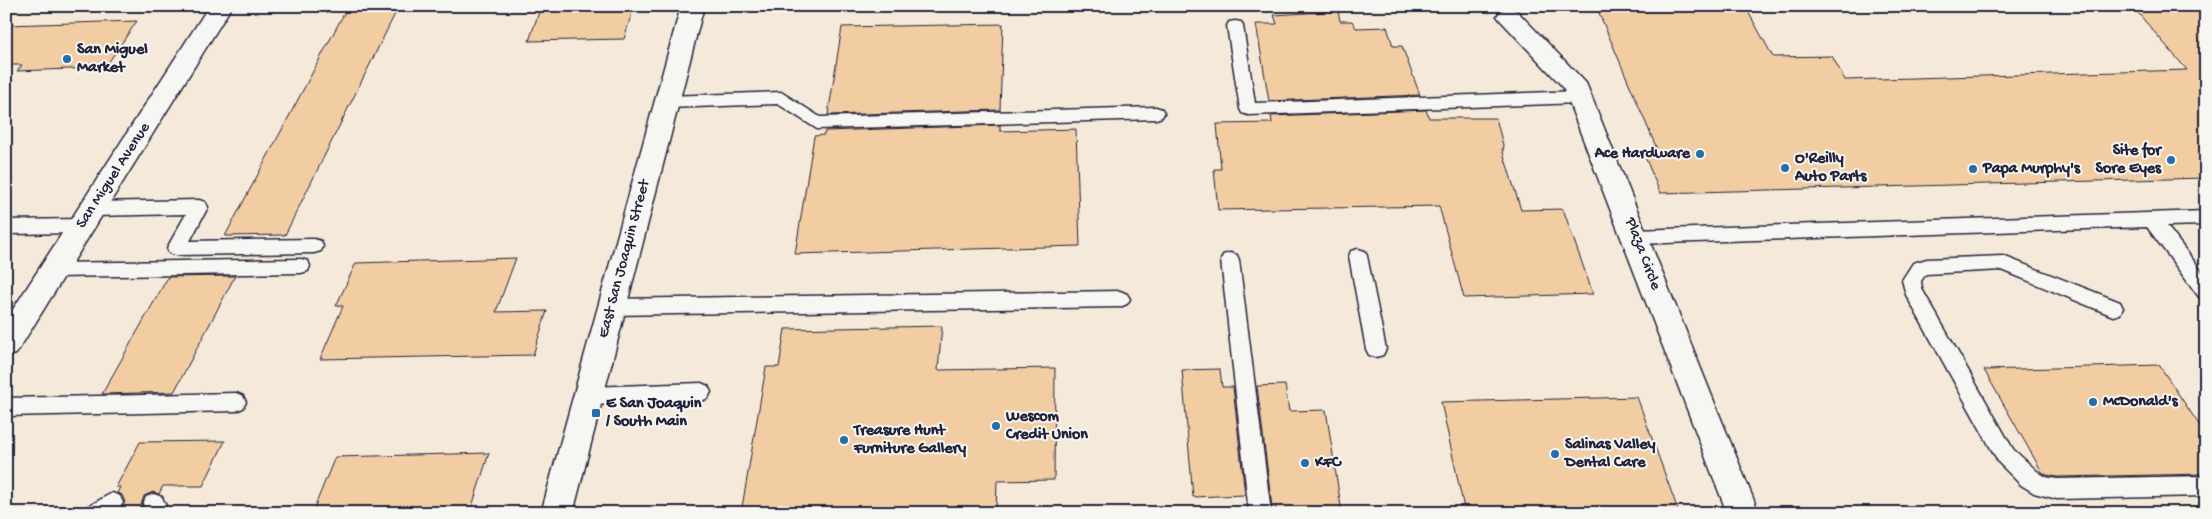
<svg xmlns="http://www.w3.org/2000/svg" width="2212" height="519" font-family="'Gochi Hand',sans-serif">
<rect width="100%" height="100%" fill="#f6f6f2"/>
<filter id="ink" filterUnits="userSpaceOnUse"><feTurbulence type="fractalNoise" baseFrequency=".02" numOctaves="2"/><feDisplacementMap in="SourceGraphic" scale="10" xChannelSelector="R" yChannelSelector="G"/><feConvolveMatrix kernelMatrix="1 2 1 2 8 2 1 2 1" color-interpolation-filters="sRGB"/></filter>
<g filter="url(#ink)">
<rect fill="#f5eada" x="6" y="6" width="2200" height="507"/>
<g fill="#f2cda2" stroke="#22223b">
<path d="M348,6H399L285,235L225,236Z"/>
<path d="M541,6H634L624,39L529,41Z"/>
<path d="M1596,6H1745L1773,57L1832,56L1845,80L2187,70L2132,6H2206V178L1660,193L1643,152L1657,149Z"/>
<path d="M1338,11L1340,21H1352L1356,28L1387,27L1393,46H1402L1420,95L1269,101L1256,24H1277L1274,15Z"/>
<path d="M137,21L108,63H100L96,68L17,71L22,65H6V25Z"/>
<path d="M1003,24L1000,110L828,115L842,27Z"/>
<path d="M1426,110L1429,118H1496L1504,149H1502L1521,210L1563,209L1593,294L1464,298L1439,206L1218,210L1214,169H1221L1217,124L1272,123L1271,116Z"/>
<path d="M1000,125V131L1076,129L1080,246L795,254L814,136L824,135L825,131Z"/>
<path d="M516,258L496,312L547,311L533,355L320,359L343,306H336L356,263Z"/>
<path d="M235,276L174,392L102,394L168,277Z"/>
<path d="M942,326L938,370L1055,368L1054,480L997,481L996,513H741L766,367H779L785,329Z"/>
<path d="M2159,365L2206,435V474L2057,477L2047,475L2042,472L1984,370Z"/>
<path d="M1220,369L1222,387H1233L1245,495L1193,497L1182,370Z"/>
<path d="M1285,385L1289,411L1326,410L1342,513H1276V507H1272L1257,386Z"/>
<path d="M1637,397L1679,513H1465L1441,402Z"/>
<path d="M225,441L203,486H163L159,494L153,492L144,496L141,505L145,513H116L125,502L122,495L117,493L120,487H116L140,442Z"/>
<path d="M489,453L470,513H312L335,457Z"/>
</g>
<g fill="none" stroke-linecap="round" stroke-linejoin="round">
<defs>
<g id="service">
<path d="M1235,21L1241,22L1243,26L1255,103L1579,91L1585,93L1587,97L1585,101L1579,103L1248,115L1242,113L1240,109L1227,26L1229,22Z"/>
<path d="M781,92L820,117L1156,107L1162,109L1164,113L1162,117L1156,119L817,129L778,104L667,108L661,106L659,102L661,98L667,96Z"/>
<path d="M199,200L205,202L208,207L190,241L314,239L321,241L323,246L321,251L314,253L176,255L169,253L167,248L186,214L92,216L86,214L83,209L86,204L92,202Z"/>
<path d="M2206,211V225L2167,226L2206,277V300L2199,297L2147,227L1635,244L1628,242L1626,237L1628,232L1635,230Z"/>
<path d="M82,219L88,221L91,226L88,231L82,233L6,234V220Z"/>
<path d="M1358,249L1365,251L1367,256L1386,349L1383,355L1376,357L1369,355L1366,349L1349,256L1351,251Z"/>
<path d="M1230,253L1237,255L1239,260L1271,513H1249L1221,260L1223,255Z"/>
<path d="M2003,256L2120,302L2123,308L2120,314L2113,316L2002,270L1926,274L1921,281L1922,289L2013,449L2037,471L2046,477L2057,479L2206,476V496L2057,499L2034,493L2021,485L1999,463L1906,295L1902,280L1913,263L1927,259Z"/>
<path d="M301,259L308,261L310,266L308,271L301,273L54,277L47,275L45,270L47,265L54,263Z"/>
<path d="M1120,291L1127,294L1130,299L1127,304L1120,307L612,315L605,313L602,307L605,301L612,299Z"/>
<path d="M701,383L708,386L711,392L708,398L701,401L589,405L582,402L579,396L582,390L589,387Z"/>
<path d="M236,393L243,396L246,402L243,408L236,411L6,416V398Z"/>
<path d="M112,493L120,496L123,503C116,517 100,513 86,513L89,506Z"/>
<path d="M154,494L162,497L169,513H147L143,504L146,497Z"/>
</g>
<g id="minor">
<path d="M681,6H704L573,513H541Z"/>
<path d="M1509,8L1517,11L1586,83L1759,513H1727L1563,87L1501,21L1497,16L1501,11Z"/>
</g>
<path id="tertiary" d="M209,6H232L16,354L6,357V320Z"/>
</defs>
<use href="#service" stroke="#22223b" stroke-width="3"/>
<use href="#minor" stroke="#22223b" stroke-width="3"/>
<use href="#tertiary" stroke="#22223b" stroke-width="3"/>
<use href="#service" fill="#f6f6f2" fill-rule="evenodd"/>
<use href="#minor" fill="#f6f6f2" fill-rule="evenodd"/>
<use href="#tertiary" fill="#f6f6f2" fill-rule="evenodd"/>
</g>
</g>
<g fill="#1f6fb2" stroke="#f6f6f2" stroke-width="2">
<circle cx="67" cy="59" r="5"/>
<circle cx="1700" cy="154" r="5"/>
<circle cx="2171" cy="160" r="5"/>
<circle cx="1785" cy="168" r="5"/>
<circle cx="1973" cy="169" r="5"/>
<circle cx="2093" cy="402" r="5"/>
<rect x="591" y="408" width="10" height="10" rx="2.5"/>
<circle cx="996" cy="426" r="5"/>
<circle cx="844" cy="440" r="5"/>
<circle cx="1555" cy="454" r="5"/>
<circle cx="1305" cy="463" r="5"/>
</g>
<g text-anchor="middle" dominant-baseline="central" stroke-width="4" stroke-linejoin="round" paint-order="stroke">
<g font-size="16" font-weight="bold" fill="#22223b" stroke="#f6f6f2" text-anchor="start">
<text x="77" y="50">San Miguel<tspan x="77" dy="18">Market</tspan></text>
<text x="2161" y="151" text-anchor="end">Site for<tspan x="2161" dy="18">Sore Eyes</tspan></text>
<text x="1690" y="154" text-anchor="end">Ace Hardware</text>
<text x="1795" y="159">O'Reilly<tspan x="1795" dy="18">Auto Parts</tspan></text>
<text x="1983" y="169">Papa Murphy's</text>
<text x="2103" y="402">McDonald's</text>
<text x="606" y="404">E San Joaquin<tspan x="606" dy="18">/ South Main</tspan></text>
<text x="1006" y="417">Wescom<tspan x="1006" dy="18">Credit Union</tspan></text>
<text x="854" y="431">Treasure Hunt<tspan x="854" dy="18">Furniture Gallery</tspan></text>
<text x="1565" y="445">Salinas Valley<tspan x="1565" dy="18">Dental Care</tspan></text>
<text x="1315" y="463">KFC</text>
</g>
<g font-size="16" fill="#22223b" stroke="#f6f6f2">
<text transform="translate(114 176) rotate(-57)">San Miguel Avenue</text>
<text transform="translate(1642 254) rotate(69)">Plaza Circle</text>
<text transform="translate(625 259) rotate(-75)">East San Joaquin Street</text>
</g>
</g>
<rect width="2212" height="519" fill="none" stroke="#f6f6f2" stroke-width="25"/>
<rect x="12" y="12" width="2187" height="494" fill="none" stroke="#22223b" stroke-width="2" filter="url(#ink)"/>
</svg>
